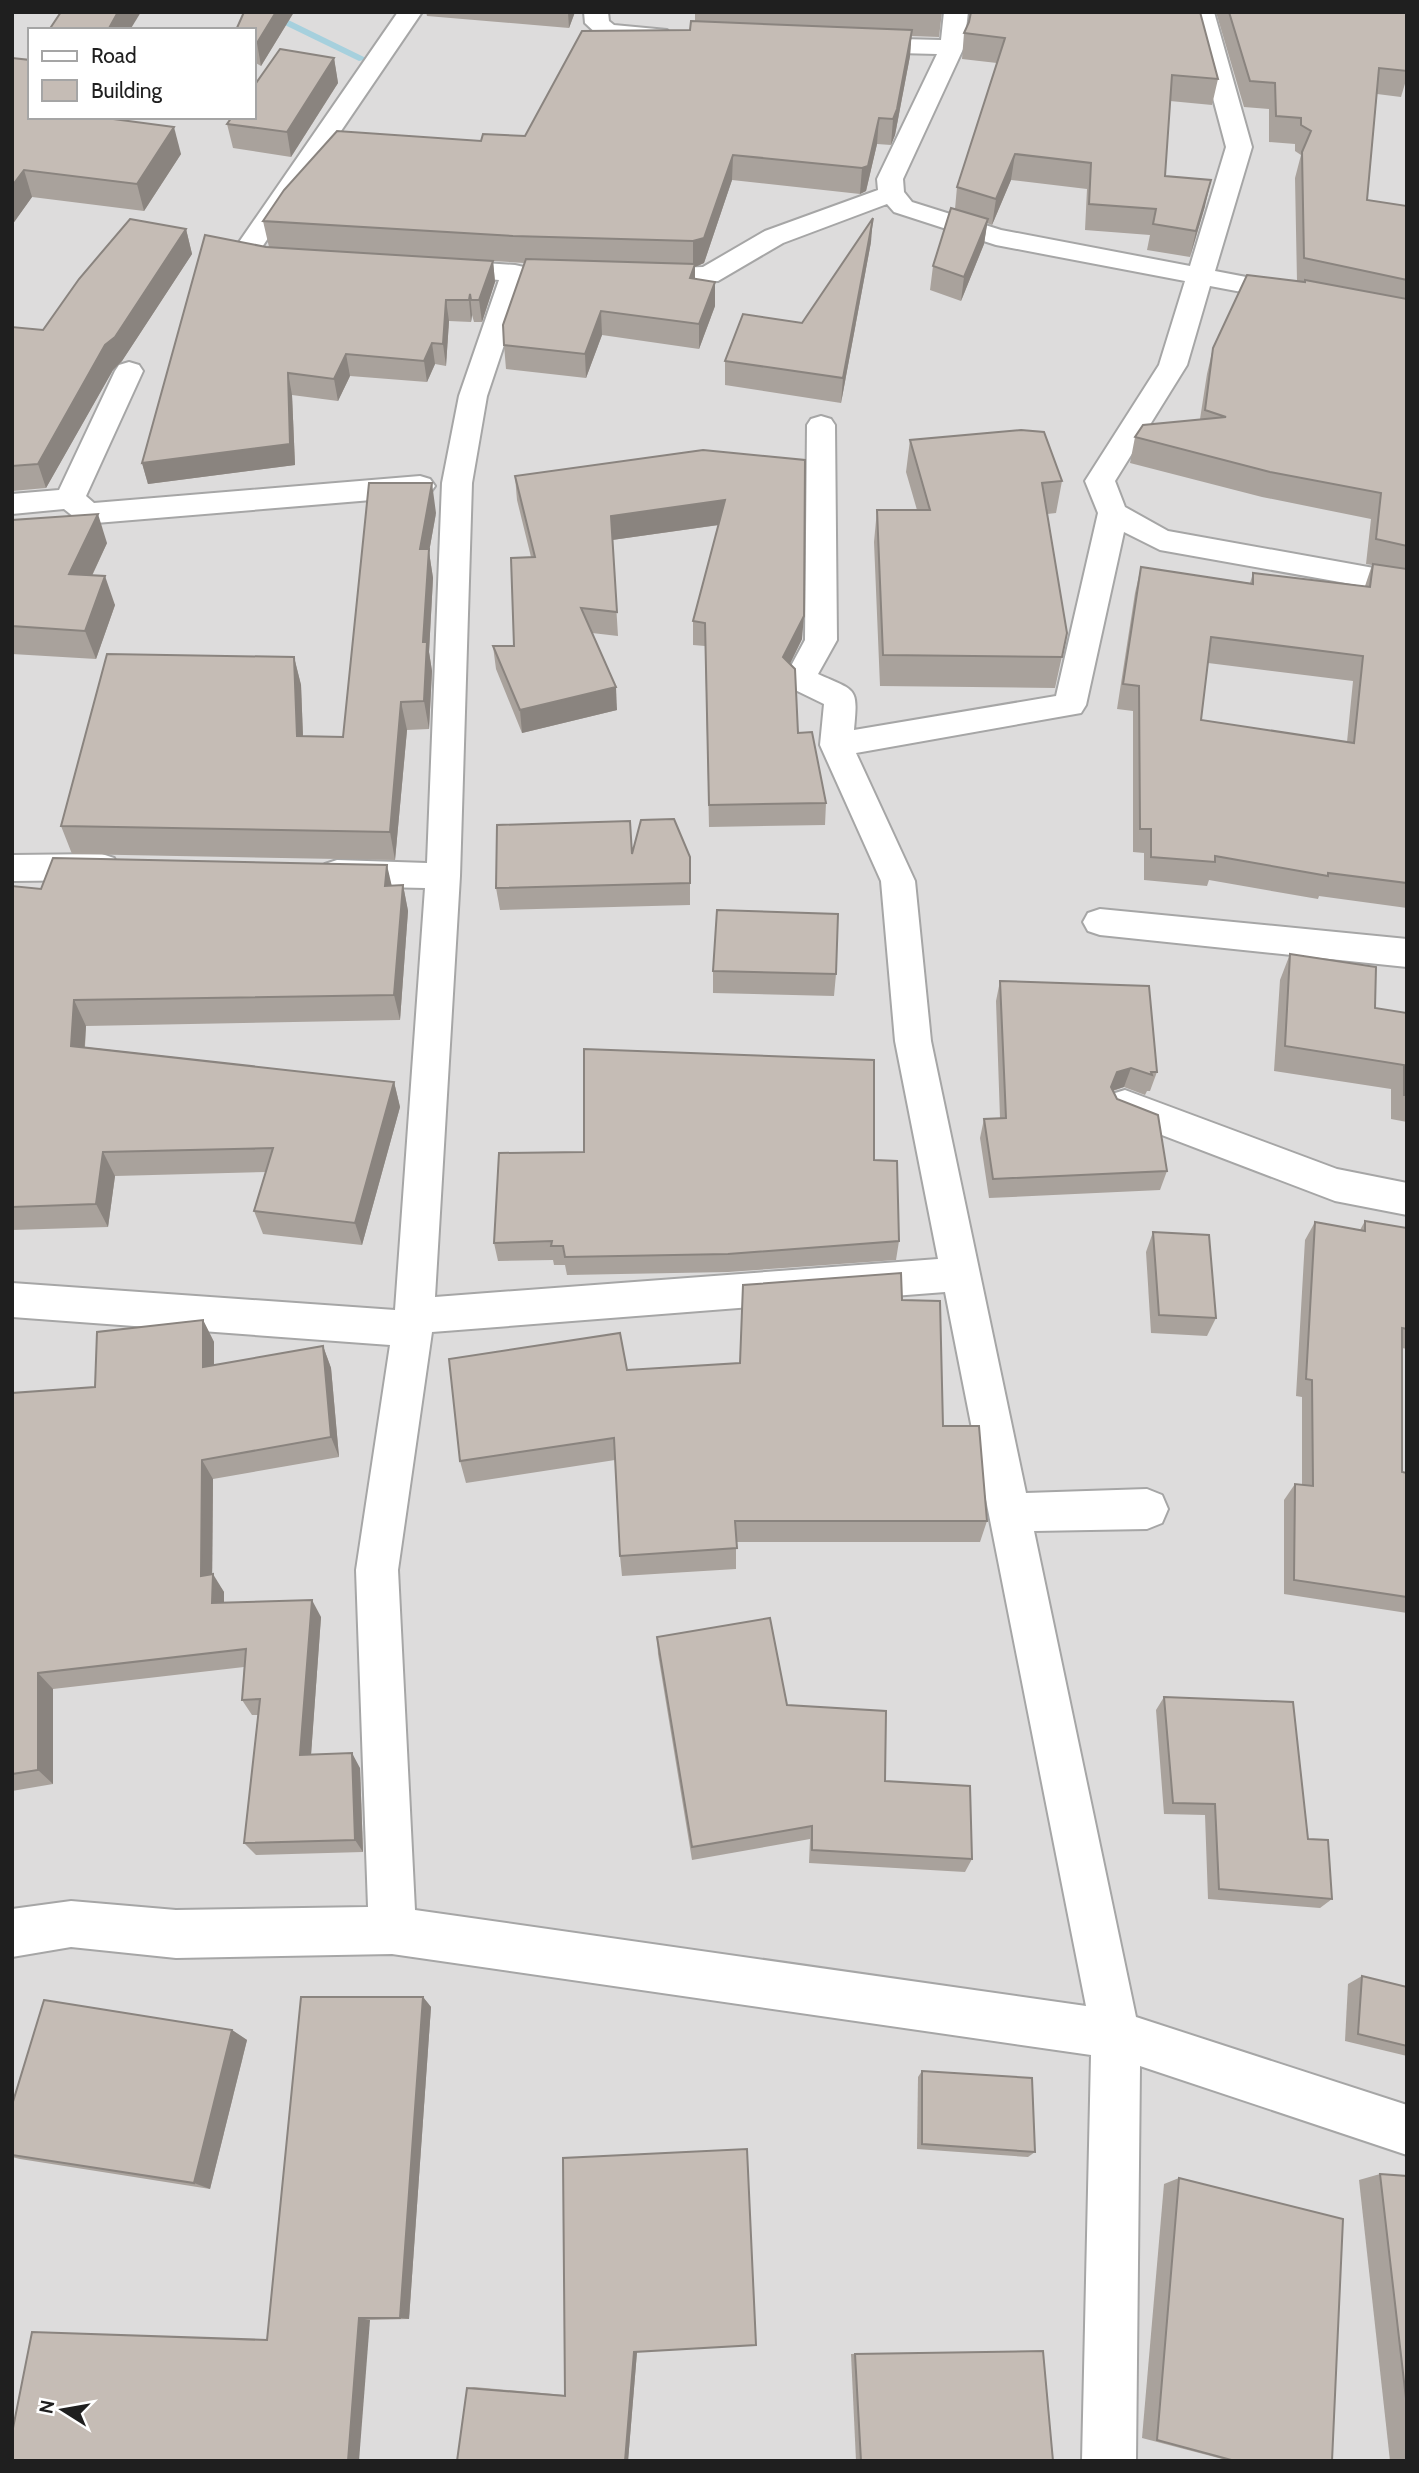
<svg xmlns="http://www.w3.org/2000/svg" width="1419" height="2473" font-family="Cabin,sans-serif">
<rect width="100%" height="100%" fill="#f0ede6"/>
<path fill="#dddcdc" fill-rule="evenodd" d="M12,12H1407V2461H12ZM30,30H254V117H30Z"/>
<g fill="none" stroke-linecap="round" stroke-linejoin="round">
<path fill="#a6d0dd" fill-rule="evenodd" d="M258,12H272L368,59L359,61Z"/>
<defs>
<g id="minor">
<path d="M398,12H422L262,247L302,254L306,260L302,266L293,268L246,261L235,248Z"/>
<path d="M584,12H608L609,21L614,25L667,30L671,35L667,40L659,42L600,37L585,23Z"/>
<path d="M944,12H968L964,47L903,179L904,192L912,202L1001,230L1190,266L1226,147L1190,12H1214L1252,147L1215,271L1304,288L1308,294L1304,300L1295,302L1210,286L1187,365L1115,481L1125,507L1168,531L1407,574V594L1160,550L1124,532L1086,705L1081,713L856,753L915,881L931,1041L1026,1493L1147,1489L1162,1495L1168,1509L1162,1523L1147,1529L1034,1531L1136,2017L1407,2105V2155L1140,2066L1136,2461H1082L1091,2055L392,1954L176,1958L71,1947L12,1957V1909L71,1901L176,1910L368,1907L356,1570L390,1345L12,1317V1283L395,1310L425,888L337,886L325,882L320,873L325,864L337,860L427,863L442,483L459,396L499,280L432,274L428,268L432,262L441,260L515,265L524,267L528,273L487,396L472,483L460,876L435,1297L938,1259L895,1041L881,881L820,745L824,704L789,687L784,679L805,640L807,425L811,419L821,416L831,419L835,425L837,640L818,674C857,692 858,686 854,730L1056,696L1098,513L1085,481L1159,365L1185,281L996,245L894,212L887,204L783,243L718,281L642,285L633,283L629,277L633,271L642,269L703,267L765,231L878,190L877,179L937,54L859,52L851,50L847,45L851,40L859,38L941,40ZM945,1292L1086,2006L415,1910L398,1570L432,1332Z"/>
<path d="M129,362L139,365L143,371L86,496L94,503L420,476L430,479L435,486L430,493L420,496L96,523L74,517L64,509L12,514V494L59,490L115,371L119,365Z"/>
<path d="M102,854L114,858L119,867L114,876L102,880L12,881V855Z"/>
<path d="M1100,909L1407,939V967L1100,935L1088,931L1083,922L1088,913Z"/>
<path d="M1125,1090L1337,1169L1407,1183V1215L1335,1201L1112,1116L1107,1105L1112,1094Z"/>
</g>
</defs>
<use href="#minor" stroke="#a6a6a6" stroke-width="4"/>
<use href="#minor" fill="#fff" fill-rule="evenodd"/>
</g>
<g fill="#a9a29c" fill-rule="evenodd">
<path d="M294,12L261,66L254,62V30Z"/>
<path d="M426,12H575L569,28L427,16Z"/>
<path d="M695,12H942L939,37L911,36L910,56L895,135L891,145L877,144L866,191L860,194L732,180L704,263L695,267V279L715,282V306L699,349L602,335L586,378L506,369L504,345L524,263L493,261L495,282L482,322H474L472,315L471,322L449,321L446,366L435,364L427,382L350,376L338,401L292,395L295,465L148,484L142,463L266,247L445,258L269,247L263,221L481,141L525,136L690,30L695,21Z"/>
<path d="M1216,12H1407V77L1401,97L1377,94L1367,200L1407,206V908L1319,896L1318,899L1209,880L1207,886L1144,880V853L1133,852V711L1117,709L1135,593L1141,567L1250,583L1253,573L1365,586L1372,565L1366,564L1371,519L1262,497L1130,463L1135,437L1200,419L1207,374L1213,348L1297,281L1295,178L1301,155L1295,151V144L1269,142V109L1244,107ZM1208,663L1353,681L1347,742L1201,720Z"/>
<path d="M969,22L1218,79L1212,105L1170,101L1165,176L1205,206L1190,257L1147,250L1150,235L1085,230L1087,189L1011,180L992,225L987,223L984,244L961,301L930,290L933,266L955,209L957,187L997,63L962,59L964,33Z"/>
<path d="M334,58L338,83L291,157L233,148L227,124Z"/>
<path d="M30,117L181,154L144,211L32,197L12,225Z"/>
<path d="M186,229L192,254L122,361L113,370L46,488L12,491V327L43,330Z"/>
<path d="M871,242L841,403L725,385V361L802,323Z"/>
<path d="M910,440L1062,481L1056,513L1047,514L1067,633L1055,688L880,686L874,542L877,510H917L906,472Z"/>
<path d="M703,450L802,639L790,664L798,733L826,803L825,825L709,827L705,646L693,645V621L719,525L612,540L618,636L592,633L617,710L522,733L496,669L493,646H514L531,557L517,500L515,476Z"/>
<path d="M436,513L429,552L433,578L429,652L432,671L429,729L407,730L395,860L72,854L61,826L294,657L301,685L303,736L343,737Z"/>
<path d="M12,520L107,543L92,576L115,605L96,659L12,654Z"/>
<path d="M632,854L690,857V905L500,910L496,888Z"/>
<path d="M403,885L408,911L400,1020L86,1026L85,1047L394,1082L400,1107L362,1245L263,1234L254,1211L266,1172L115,1176L108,1227L12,1230V886L41,889Z"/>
<path d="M1290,954L1375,1008L1407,1013V1122L1391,1119V1089L1274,1071L1280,980Z"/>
<path d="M713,971L836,974L834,996L713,993Z"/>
<path d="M1000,981L1157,1072L1150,1091H1147L1145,1095L1124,1087L1113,1091L1117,1099L1167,1171L1160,1190L989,1198L980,1138L984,1119L1000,1118L996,1001Z"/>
<path d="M874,1160L899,1241L896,1260L728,1272L567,1275L565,1265H554L553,1260L498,1261L494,1243Z"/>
<path d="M1365,1221L1407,1228V1349L1402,1348V1472L1407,1473V1613L1284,1594V1500L1295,1484L1302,1485V1397L1296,1396L1305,1240L1315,1222L1360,1230Z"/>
<path d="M1153,1232L1216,1318L1207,1336L1151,1333L1146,1252Z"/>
<path d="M902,1300L943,1426L987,1521L980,1542H736V1569L622,1576L620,1556L615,1460L466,1483L460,1461L627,1370L740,1363Z"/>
<path d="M203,1320L214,1342V1365L323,1346L331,1368L339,1457L213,1479L212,1575L224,1592V1602L321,1617L311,1754L360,1768L363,1852L256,1855L244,1843L258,1715H252L242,1700L244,1667L53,1689V1784L12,1791V1393L95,1387Z"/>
<path d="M657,1637L787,1705L885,1781L972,1859L965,1872L809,1863L810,1839L692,1860L658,1654Z"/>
<path d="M1164,1697L1308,1839L1332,1899L1320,1908L1208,1899L1205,1815L1164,1814L1156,1710Z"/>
<path d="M1362,1976L1407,1987V2056L1345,2041L1348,1984Z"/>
<path d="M423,1997L431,2007L409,2319L370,2320L267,2340Z"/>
<path d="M232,2030L247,2040L210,2189L20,2159L12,2157V2105Z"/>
<path d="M922,2071L1035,2152L1028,2157L917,2149L918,2077Z"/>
<path d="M1380,2174L1407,2176V2461H1390L1359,2180Z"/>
<path d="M1179,2178L1332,2461H1230L1142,2438L1164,2184Z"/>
<path d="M1043,2351L1053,2461H856L851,2354Z"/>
<path d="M637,2352L628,2461H457L467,2388L474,2387L565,2395Z"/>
</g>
<g fill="#8a847f">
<path d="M118,12H141L130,30H108Z"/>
<path d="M276,12H294L261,66L257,43Z"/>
<path d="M568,12H575L569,28Z"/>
<path d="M912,30L910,56L895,135L891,145L893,119Z"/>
<path d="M334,58L338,83L291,157L287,132Z"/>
<path d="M879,118L877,144L866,191L860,194L862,168Z"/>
<path d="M174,127L181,154L144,211L137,184Z"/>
<path d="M1015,154L1011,180L992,225L996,199Z"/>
<path d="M733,155L732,180L704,263L695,267V288L690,278L693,267V241Z"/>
<path d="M24,170L32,197L12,225V186Z"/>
<path d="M1211,180L1205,206L1190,257L1196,231Z"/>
<path d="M873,218L871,242L841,403L843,378Z"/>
<path d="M988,219L984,244L961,301L964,277Z"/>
<path d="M186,229L192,254L122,361L113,370L46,488L38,464L105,345Z"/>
<path d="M493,261L495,282L482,322L479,300Z"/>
<path d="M715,282V306L699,349V324Z"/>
<path d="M470,294L472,315L471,322L469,300Z"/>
<path d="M446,300L449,321L446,366L443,344Z"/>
<path d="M601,311L602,335L586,378L585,354Z"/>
<path d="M432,343L435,364L427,382L424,361Z"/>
<path d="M346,354L350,376L338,401L334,379Z"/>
<path d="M288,373L292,395L295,465L148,484L142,463Z"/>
<path d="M432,483L436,513L429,552L433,578L429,652L432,671L429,729L424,701L420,549Z"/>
<path d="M725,500V524L612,540L611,516Z"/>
<path d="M98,514L107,543L79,603L69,574Z"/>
<path d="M105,576L115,605L96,659L85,631Z"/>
<path d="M804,616L802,639L782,680L783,657Z"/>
<path d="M294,657L301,685L304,764L297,736Z"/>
<path d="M616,687L617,710L522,733L520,710Z"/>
<path d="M401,702L407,730L395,860L390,832Z"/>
<path d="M387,865L393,891L385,886Z"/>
<path d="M403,885L408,911L400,1020L394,995Z"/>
<path d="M74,1000L86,1026L83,1070L71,1046Z"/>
<path d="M1131,1068L1124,1087L1111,1091V1087L1117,1072Z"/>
<path d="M394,1082L400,1107L362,1245L355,1223Z"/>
<path d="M103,1152L115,1176L108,1227L96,1204Z"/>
<path d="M203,1320L214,1342V1388L203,1367Z"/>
<path d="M323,1346L331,1368L339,1457L331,1437Z"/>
<path d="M202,1460L213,1479L212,1594L201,1576Z"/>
<path d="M213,1574L224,1592V1620L212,1603Z"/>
<path d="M312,1600L321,1617L310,1769L300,1755Z"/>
<path d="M38,1673L53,1689V1784L38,1770Z"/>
<path d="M352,1753L360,1768L363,1852L355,1840Z"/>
<path d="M423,1997L431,2007L409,2319L400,2318Z"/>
<path d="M232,2030L247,2040L210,2189L194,2183Z"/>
<path d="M359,2318L370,2320L359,2461H348Z"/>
<path d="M634,2352H637L628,2461H625Z"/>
</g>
<g fill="#c5bcb5" stroke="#8a847f" stroke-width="2" fill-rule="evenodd">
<path d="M61,12H118L108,30H49Z"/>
<path d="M244,12H276L257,43L254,42V30H236Z"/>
<path d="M971,12H1200L1218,79L1172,75L1165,176L1211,180L1196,231L1153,224L1156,209L1089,204L1091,163L1015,154L996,199L957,187L1005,38L964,33L969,22Z"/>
<path d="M1229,12H1407V71L1379,68L1367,200L1407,206V280L1304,258L1302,152L1311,131L1301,125V118L1276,116L1275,83L1250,81Z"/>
<path d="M691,21L912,30L897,109L893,119L879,118L868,166L862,168L733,155L704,238L693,241L513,236L263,221L284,190L337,131L481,141L483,134L525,136L582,31L690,30Z"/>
<path d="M280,49L334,58L287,132L227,124L232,117H254V86Z"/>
<path d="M12,58L30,60V117H98L174,127L137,184L24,170L12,186Z"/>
<path d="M951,208L988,219L964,277L933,266Z"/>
<path d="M873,218L843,378L725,361L743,314L802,323Z"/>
<path d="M130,219L186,229L115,337L105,345L38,464L12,466V327L43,330L79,279Z"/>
<path d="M205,235L266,247L493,261L479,300H471L470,294L469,300H446L443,344L432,343L424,361L346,354L334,379L288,373L290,444L142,463Z"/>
<path d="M526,259L695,264L690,278L715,282L699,324L601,311L585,354L504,345L503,325Z"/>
<path d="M1247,275L1305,282V280L1407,299V546L1376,539L1381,493L1270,472L1135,437L1143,425L1226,417L1205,410L1213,348Z"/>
<path d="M1021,430L1044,432L1062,481L1042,483L1067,633L1062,657L883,655L877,510H930L910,440Z"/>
<path d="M703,450L805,460L804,616L783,657L795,669L798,733L812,732L826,803L709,805L705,623L693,621L725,500L611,516L617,612L581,608L616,687L520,710L493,646H514L511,558L535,557L515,476Z"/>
<path d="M369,483H432L420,549H429L423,642H427L424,701L401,702L390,832L61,826L107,654L294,657L297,736L343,737Z"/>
<path d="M98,514L69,574L105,576L85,631L12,626V520Z"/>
<path d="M1373,564L1407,569V883L1328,873V876L1215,856V862L1151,857V829H1140L1139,686L1123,684L1141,567L1253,584V573L1370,587ZM1211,637L1363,656L1354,743L1201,720Z"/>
<path d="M674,819L690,857V883L496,888L497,825L630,821L632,854L641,820Z"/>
<path d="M53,858L387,865L385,886L403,885L394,995L74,1000L71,1046L394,1082L355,1223L254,1211L273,1148L103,1152L96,1204L12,1207V886L41,889Z"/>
<path d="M717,910L838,914L836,974L713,971Z"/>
<path d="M1290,954L1376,967L1375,1008L1407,1013V1095H1404V1065L1285,1046Z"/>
<path d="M1000,981L1149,986L1157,1072H1151L1152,1075L1131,1068L1117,1072L1111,1087L1117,1099L1158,1115L1167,1171L993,1179L984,1119L1006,1118Z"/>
<path d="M584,1049L874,1060V1160L897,1161L899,1241L728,1254L565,1257L563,1246H551L552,1241L494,1243L499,1153L584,1152Z"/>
<path d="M1365,1221L1407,1228V1329L1402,1328V1472L1407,1473V1597L1294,1580L1295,1484L1313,1486L1312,1380L1306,1379L1315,1222L1365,1231Z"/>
<path d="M1153,1232L1209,1235L1216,1318L1159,1315Z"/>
<path d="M901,1273L902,1300L940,1301L943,1426H979L987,1521H735L737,1548L620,1556L614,1438L460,1461L449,1359L620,1333L627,1370L740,1363L743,1285Z"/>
<path d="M203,1320V1367L323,1346L331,1437L202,1460L201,1576L213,1574L212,1603L312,1600L300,1755L352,1753L355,1840L244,1843L260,1699L242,1700L246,1649L38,1673V1770L12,1774V1393L95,1387L97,1332Z"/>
<path d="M770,1618L787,1705L886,1711L885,1781L970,1786L972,1859L812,1850V1826L692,1847L657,1637Z"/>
<path d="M1164,1697L1293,1702L1308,1839L1328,1840L1332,1899L1219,1889L1215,1804L1173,1803Z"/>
<path d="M1362,1976L1407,1987V2046L1358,2034Z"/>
<path d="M301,1997H423L400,2318H359L348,2461H12V2433L32,2332L267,2340Z"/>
<path d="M44,2000L232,2030L194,2183L12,2155V2105Z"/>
<path d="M922,2071L1032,2078L1035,2152L922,2144Z"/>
<path d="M747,2149L756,2345L634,2352L625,2461H457L467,2388L565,2396L563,2158Z"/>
<path d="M1380,2174L1407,2176V2407Z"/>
<path d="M1179,2178L1343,2219L1332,2461H1235L1157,2440Z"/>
<path d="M1043,2351L1053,2461H861L855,2354Z"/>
</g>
<rect width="1419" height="2473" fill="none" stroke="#1f1f1f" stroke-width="28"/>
<rect x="28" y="28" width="228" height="91" fill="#ffffff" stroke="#a5a5a5" stroke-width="2"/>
<rect x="42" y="51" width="35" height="10" fill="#ffffff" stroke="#a5a5a5" stroke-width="2"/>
<text x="91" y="63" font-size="21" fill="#1f1f1f">Road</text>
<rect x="42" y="80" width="35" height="21" fill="#c5bcb5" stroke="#a5a5a5" stroke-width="2"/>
<text x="91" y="98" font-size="21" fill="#1f1f1f">Building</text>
<g transform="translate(63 2410) rotate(281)" stroke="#ffffff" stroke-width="5" paint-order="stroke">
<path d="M0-5L12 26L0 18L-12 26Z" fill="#1f1f1f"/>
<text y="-10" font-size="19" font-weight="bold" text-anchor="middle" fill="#1f1f1f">N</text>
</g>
</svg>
